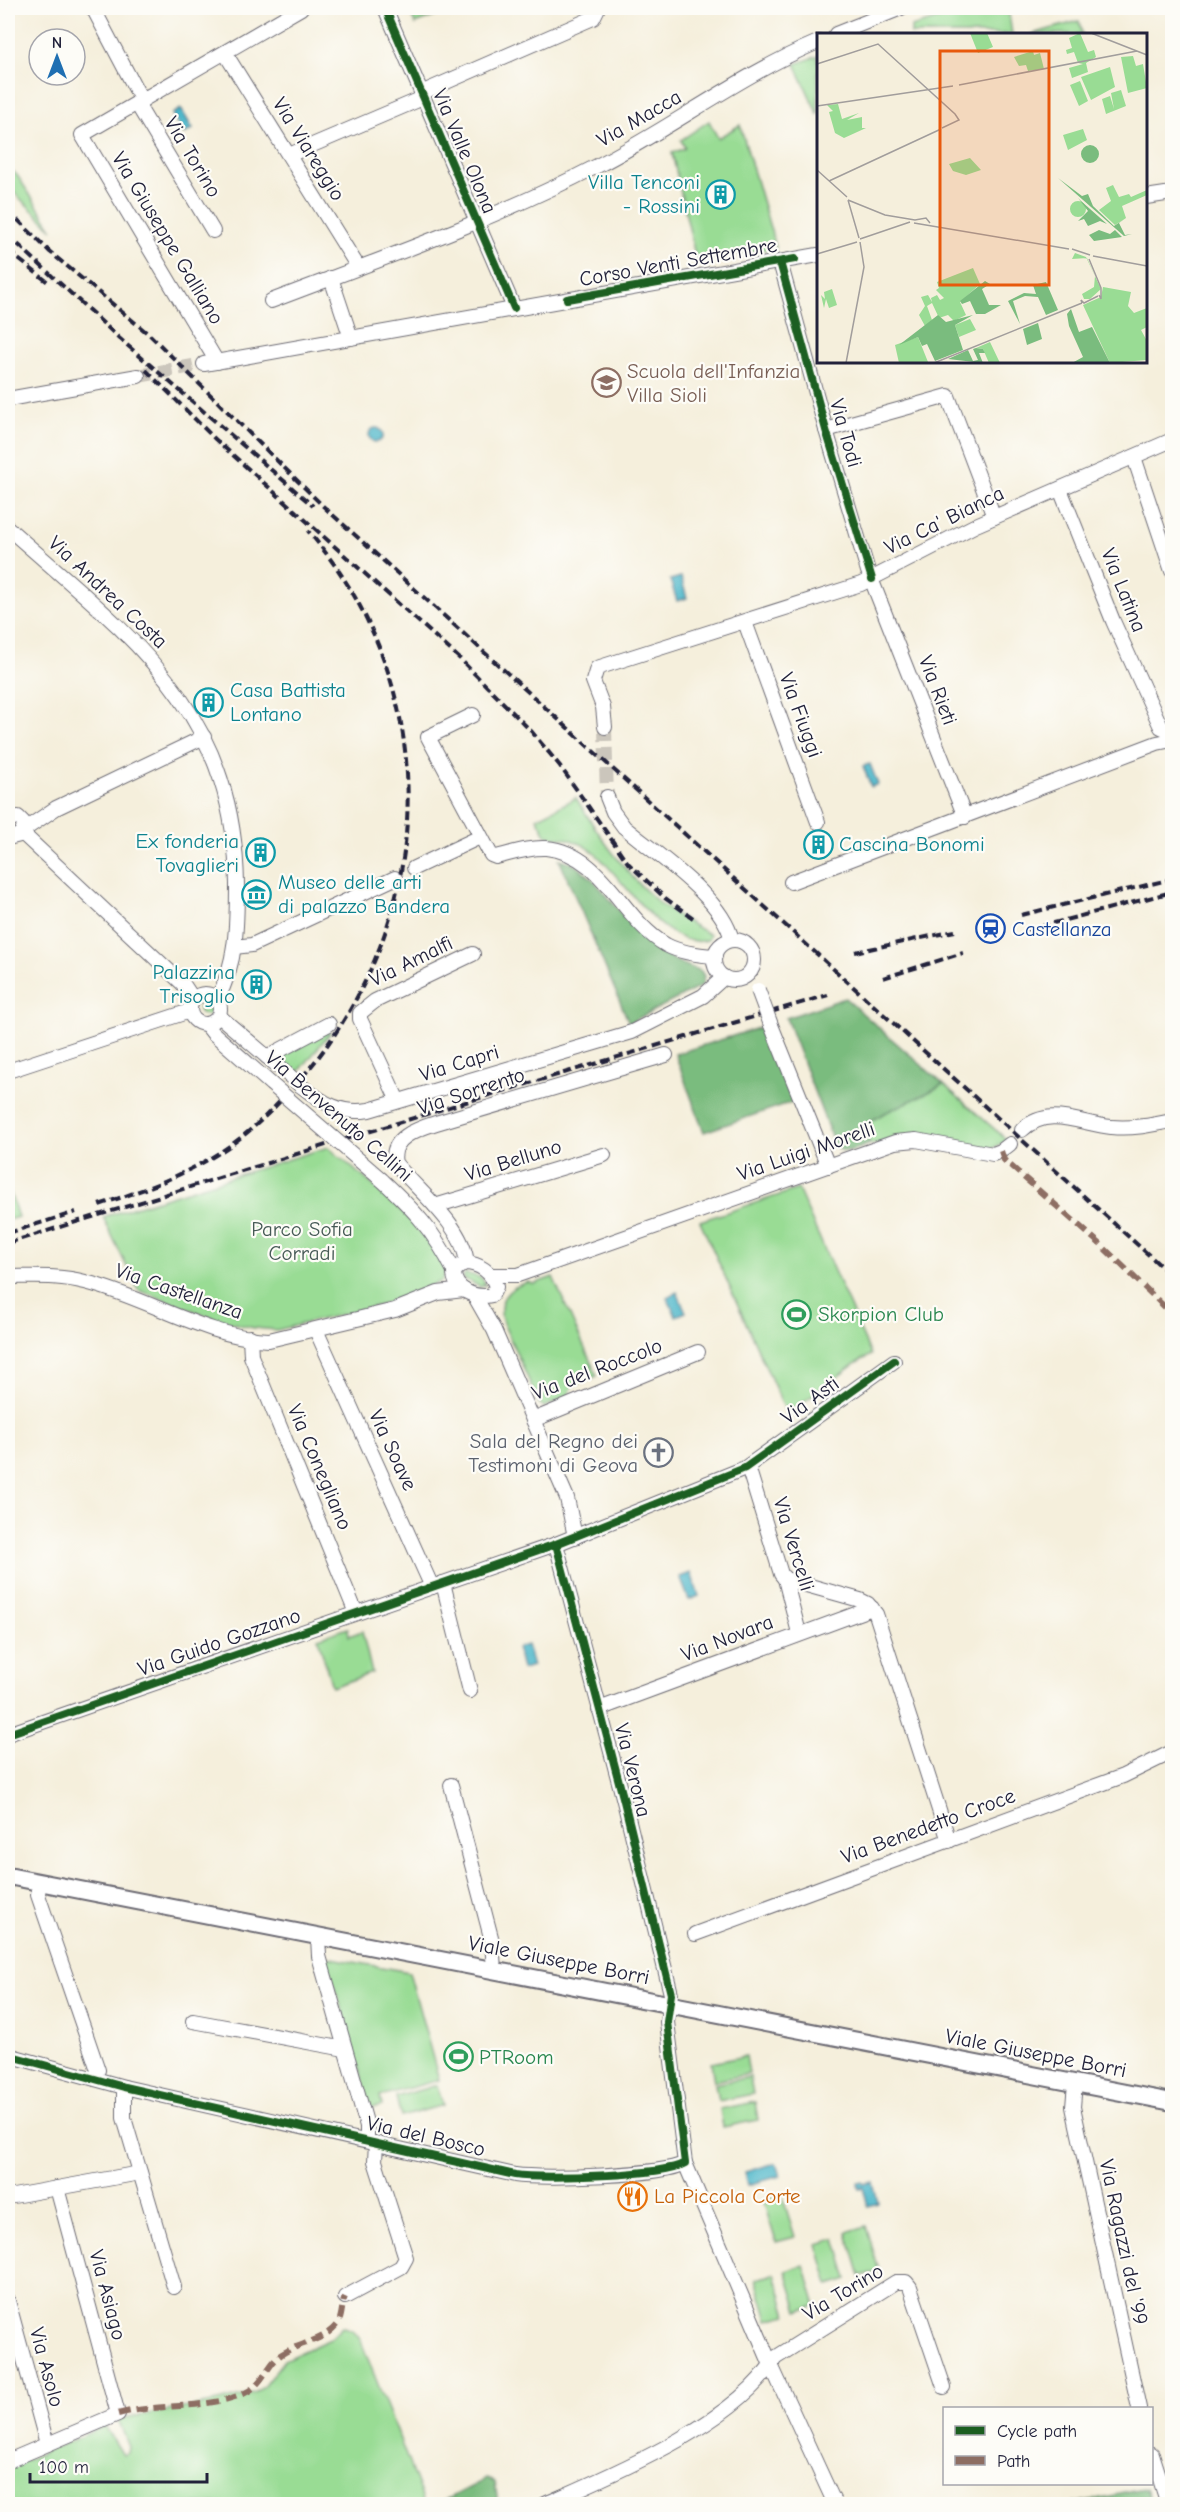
<svg xmlns="http://www.w3.org/2000/svg" width="1180" height="2512" font-family="'Comic Neue',sans-serif">
<rect width="100%" height="100%" fill="#fdfcf7"/>
<filter id="ink" filterUnits="userSpaceOnUse"><feTurbulence type="fractalNoise" baseFrequency=".0167" numOctaves="2"/><feDisplacementMap in="SourceGraphic" scale="12" xChannelSelector="R" yChannelSelector="G"/><feConvolveMatrix kernelMatrix="1 2 1 2 8 2 1 2 1" color-interpolation-filters="sRGB"/></filter>
<filter id="wash" filterUnits="userSpaceOnUse"><feTurbulence type="fractalNoise" baseFrequency=".008" numOctaves="4" result="noise"/><feDisplacementMap in="SourceGraphic" scale="24" xChannelSelector="R" yChannelSelector="G"/><feGaussianBlur stdDeviation="1.35" result="paint"/><feColorMatrix in="noise" values="0 0 0 0 0 0 0 0 0 0 0 0 0 0 0 0 0 1.4 0 .05"/><feComposite in="paint" operator="in"/></filter>
<g filter="url(#wash)">
<rect width="100%" height="100%" fill="#f5efdc"/>
<g fill="#99dc94" stroke="#5e7f68" stroke-width="1.5">
<path d="M408,8H456L415,24Z"/>
<path d="M976,8H1008L1012,34H911V27Z"/>
<path d="M1079,21L1082,34H1032Z"/>
<path d="M818,56V115L795,64Z"/>
<path d="M709,121L718,138L740,125L776,248L696,260L672,153L685,148L681,140Z"/>
<path d="M8,167L17,175L53,230L8,187Z"/>
<path d="M576,798C599,835 623,871 656,900C671,914 693,924 710,935L708,940C664,953 622,874 591,850C579,841 562,837 547,836L537,818Z"/>
<circle cx="206" cy="1008" r="7"/>
<path d="M328,1031L330,1033L298,1073L284,1061L285,1053Z"/>
<path d="M943,1084L1007,1140L992,1149L870,1144L864,1127C881,1108 920,1099 943,1084Z"/>
<path d="M328,1147C370,1184 417,1216 446,1269L442,1281L389,1303L277,1330L254,1328L219,1320L138,1290L103,1217Z"/>
<path d="M8,1186L18,1217L8,1220Z"/>
<path d="M798,1189L871,1355L855,1364L787,1414L700,1221Z"/>
<path d="M465,1273L482,1278L485,1285L480,1287L463,1278Z"/>
<path d="M553,1277L597,1376L573,1385L568,1397L544,1407L539,1403L503,1323C496,1300 507,1288 528,1282L534,1284Z"/>
<path d="M348,1628L349,1636L362,1631L372,1673L332,1687L318,1638Z"/>
<path d="M326,1957L409,1972L439,2080L380,2096L382,2106L371,2108Z"/>
<path d="M746,2056L749,2074L714,2081L711,2063Z"/>
<path d="M750,2077L753,2094L718,2101L715,2084Z"/>
<path d="M437,2085L443,2105L401,2117L396,2097Z"/>
<path d="M755,2102L758,2120L723,2127L720,2109Z"/>
<path d="M782,2195L795,2237L776,2242L763,2200Z"/>
<path d="M866,2226L879,2271L860,2276L847,2232Z"/>
<path d="M836,2239L848,2279L829,2285L817,2244Z"/>
<path d="M804,2265L816,2306L798,2311L786,2271Z"/>
<path d="M775,2274L787,2315L768,2320L756,2279Z"/>
<path d="M342,2327C352,2328 356,2333 361,2341L425,2504H8V2468L105,2426L123,2455L128,2453L129,2447L118,2419L219,2402L254,2393L263,2387L284,2360L330,2339Z"/>
</g>
<g fill="#7abc7e" stroke="#4e6f5c" stroke-width="1.5">
<path d="M559,859C591,864 619,915 641,937C657,953 680,964 701,971L704,976L702,986L629,1023Z"/>
<path d="M845,998L943,1084C918,1100 891,1107 866,1124L864,1127L870,1144C859,1148 844,1156 835,1146L786,1018Z"/>
<path d="M765,1026L795,1101L704,1132L675,1054Z"/>
<path d="M486,2479L495,2482L498,2504H438Z"/>
<path d="M1146,2488L1152,2504H1072L1144,2489Z"/>
</g>
<g fill="#4cb6c9" stroke="#376c82" stroke-width="1.5">
<path d="M181,109L193,129L184,134L172,114Z"/>
<circle cx="376" cy="435" r="7"/>
<path d="M681,577L687,598L677,601L670,580Z"/>
<path d="M870,764L878,784L871,787L863,766Z"/>
<path d="M677,1292L686,1312L676,1316L667,1297Z"/>
<path d="M691,1573L699,1596L689,1600L680,1577Z"/>
<path d="M527,1645L533,1666L522,1669L517,1648Z"/>
<path d="M776,2163L780,2176L748,2185L745,2172Z"/>
<path d="M863,2182L864,2184L873,2182L878,2203L868,2206L863,2187L859,2188L858,2183Z"/>
</g>
</g>
<g filter="url(#ink)">
<g fill="none" stroke-linecap="round" stroke-linejoin="round">
<g stroke="#cbc6bc" stroke-width="14" stroke-dasharray="14 7" stroke-linecap="butt">
<path d="M138,376L204,364"/>
<path d="M605,727L607,797"/>
</g>
<defs>
<g id="minor">
<path d="M93,8L142,101"/>
<path d="M385,8L514,308"/>
<path d="M836,34L901,8"/>
<path d="M225,53L358,267"/>
<path d="M421,93L593,18L598,8"/>
<path d="M137,104L213,231"/>
<path d="M289,155L423,98"/>
<path d="M1146,197L1172,193"/>
<path d="M780,262L826,430L868,571L965,817"/>
<path d="M331,278L351,338"/>
<path d="M271,301C381,259 493,220 597,166C673,127 740,75 818,42"/>
<path d="M217,362L82,135L301,8"/>
<path d="M204,364L818,255"/>
<path d="M8,399L138,376"/>
<path d="M826,430L948,396L994,517"/>
<path d="M1134,457L1172,571"/>
<path d="M1060,489L1113,621L1161,727L1172,732"/>
<path d="M8,528C128,635 234,706 237,884C237,922 237,964 217,999"/>
<path d="M745,622L818,822"/>
<path d="M473,715L428,737L491,855L496,857C513,853 529,847 546,848C603,853 621,919 666,945C681,953 698,955 715,956"/>
<path d="M605,727L603,707L593,681L597,668L861,584L976,525L1172,440"/>
<path d="M607,797L613,812L624,827C658,856 722,897 732,940"/>
<path d="M8,819L18,817L23,822L24,827L20,835L8,838"/>
<path d="M24,830L56,808L204,737"/>
<path d="M22,833L183,984L193,999"/>
<path d="M414,868L480,837"/>
<path d="M791,882L1157,743L1172,740"/>
<circle cx="734" cy="960" r="20"/>
<path d="M234,947L252,945L395,878"/>
<circle cx="205" cy="1009" r="15"/>
<path d="M219,1016L292,1078"/>
<path d="M206,1024L213,1033L271,1084"/>
<path d="M771,1025L828,1166"/>
<path d="M267,1057L329,1024"/>
<path d="M8,1071L190,1011"/>
<path d="M301,1086C323,1103 341,1115 369,1110L632,1032L703,996L724,977"/>
<path d="M398,1101L360,1019V1013L375,1001L473,954"/>
<path d="M1022,1130C1049,1105 1080,1124 1111,1127C1132,1129 1152,1125 1172,1121"/>
<path d="M382,1180C414,1210 434,1231 454,1271"/>
<path d="M435,1206L604,1155"/>
<path d="M464,1263C479,1263 492,1272 496,1287L492,1295C475,1299 453,1290 454,1271Z"/>
<path d="M467,1263C463,1225 419,1192 395,1163C389,1138 417,1129 436,1123L666,1055"/>
<path d="M491,1275H518L895,1142L916,1140L993,1154L1001,1151L1010,1144"/>
<path d="M8,1277C34,1277 60,1275 85,1282C147,1297 204,1337 269,1340L395,1310L438,1293L464,1290"/>
<path d="M474,1295L494,1330L567,1498L575,1537"/>
<path d="M316,1330L432,1587"/>
<path d="M250,1337L251,1356L356,1613"/>
<path d="M533,1420L698,1352"/>
<path d="M748,1467L781,1574L785,1579L799,1633"/>
<path d="M785,1579L860,1600L868,1604L876,1614L949,1841"/>
<path d="M443,1583L470,1691"/>
<path d="M599,1709L872,1608"/>
<path d="M8,1734L556,1544L745,1468L894,1361"/>
<path d="M451,1785L492,1941L494,1970"/>
<path d="M39,1882L38,1895L98,2070"/>
<path d="M695,1934L1123,1776L1172,1752"/>
<path d="M318,1937L319,1956L367,2126V2141"/>
<path d="M193,2021L345,2049"/>
<path d="M8,2055L124,2087L515,2175C542,2179 663,2176 685,2163L667,2022L671,1994L624,1801L556,1544"/>
<path d="M1075,2083L1073,2107L1139,2408"/>
<path d="M124,2087V2118L174,2287"/>
<path d="M685,2163L771,2365L835,2504"/>
<path d="M8,2197L140,2173"/>
<path d="M345,2297L401,2267L406,2258L375,2161L376,2143"/>
<path d="M8,2301L47,2444"/>
<path d="M1152,2454L1168,2504"/>
<path d="M8,2461L118,2414L57,2188"/>
<path d="M545,2504C611,2475 739,2422 775,2358L896,2282H906L910,2287L944,2387"/>
</g>
<path id="major" d="M8,1876L1172,2102"/>
</defs>
<use href="#minor" stroke="#6c6a73" stroke-width="16"/>
<use href="#major" stroke="#6c6a73" stroke-width="20"/>
<use href="#minor" stroke="#fff" stroke-width="14"/>
<use href="#major" stroke="#fff" stroke-width="16"/>
<g stroke="#22223b" stroke-width="4" stroke-dasharray="9 4.5" stroke-linecap="butt">
<path d="M8,210L50,252L151,336L323,506L1172,1276"/>
<path d="M8,235L119,338L313,506"/>
<path d="M8,251L48,282"/>
<path d="M146,370L215,439L459,658L532,732L560,766L628,863L665,898L693,918"/>
<path d="M1021,915L1172,879"/>
<path d="M1027,930L1172,892"/>
<path d="M855,952L955,931"/>
<path d="M883,978L963,953"/>
<path d="M99,1205C147,1189 194,1172 235,1142C258,1125 278,1104 297,1083C437,926 448,692 308,531"/>
<path d="M8,1233L76,1212"/>
<path d="M8,1243L459,1104L828,995"/>
</g>
<defs>
<g id="minor-bridge">
<path d="M758,990L771,1025"/>
<path d="M292,1078L301,1086"/>
<path d="M271,1084L382,1180"/>
</g>
</defs>
<use href="#minor-bridge" stroke="#6c6a73" stroke-width="16" stroke-linecap="butt"/>
<use href="#minor-bridge" stroke="#fff" stroke-width="14"/>
<g stroke="#8d6e63" stroke-width="6" stroke-dasharray="12 6" stroke-linecap="butt">
<path d="M1001,1151L1004,1160L1099,1243L1172,1314"/>
<path d="M118,2414C158,2403 207,2410 245,2393C263,2385 267,2364 282,2354C300,2342 324,2342 338,2323C343,2315 341,2305 345,2297"/>
</g>
<defs>
<g id="cycleway">
<path d="M385,8L514,308"/>
<path d="M780,262L826,430L872,579"/>
<path d="M567,299L795,259"/>
<path d="M8,1734L556,1544L745,1468L894,1361"/>
<path d="M8,2055L124,2087L515,2175C542,2179 663,2176 685,2163L667,2022L671,1994L624,1801L556,1544"/>
</g>
</defs>
<use href="#cycleway" stroke="#fdfcf7" stroke-width="11"/>
<use href="#cycleway" stroke="#1b5e20" stroke-width="8"/>
</g>
</g>
<defs>
<symbol id="building-ring" viewBox="-11 -11 22 22"><circle r="9.5" fill="#fdfcf7" stroke="#0f9aa8" stroke-width="1.5"/><path d="M-4-6H4V6H1V3H-1V6H-4ZM-2.5-4.3h1.7v1.8h-1.7ZM.8-4.3h1.7v1.8H.8ZM-2.5-1h1.7V.8h-1.7ZM.8-1h1.7V.8H.8Z" fill="#0f9aa8"/></symbol>
<symbol id="school-ring" viewBox="-11 -11 22 22"><circle r="9.5" fill="#fdfcf7" stroke="#8d6e63" stroke-width="1.5"/><path d="M0-5L7-2L0 1L-7-2ZM-4 1L0 2.5L4 1V4Q0 6-4 4Z" fill="#8d6e63"/></symbol>
<symbol id="museum-ring" viewBox="-11 -11 22 22"><circle r="9.5" fill="#fdfcf7" stroke="#0f9aa8" stroke-width="1.5"/><path d="M0-6L6-3V-2H-6V-3ZM-5-1h2V3h-2ZM-1-1h2V3h-2ZM3-1h2V3H3ZM-6 4H6V6H-6Z" fill="#0f9aa8"/></symbol>
<symbol id="station-ring" viewBox="-11 -11 22 22"><circle r="9.5" fill="#fdfcf7" stroke="#1a4fb4" stroke-width="1.5"/><path d="M-3-6H3Q5-6 5-4V2Q5 4 3 4L4.5 6H3L1.5 4h-3L-3 6H-4.5L-3 4Q-5 4-5 2V-4Q-5-6-3-6ZM-3.5-4v3h7v-3ZM-3.5 1v1.5H-2V1ZM2 1v1.5H3.5V1Z" fill="#1a4fb4"/></symbol>
<symbol id="stadium-ring" viewBox="-11 -11 22 22"><circle r="9.5" fill="#fdfcf7" stroke="#2e9e5b" stroke-width="1.5"/><path d="M0-5a6.5 5 0 1 0 0 10a6.5 5 0 1 0 0-10ZM-3.5-1.8h7v3.6h-7Z" fill="#2e9e5b"/></symbol>
<symbol id="church-ring" viewBox="-11 -11 22 22"><circle r="9.5" fill="#fdfcf7" stroke="#6b7280" stroke-width="1.5"/><path d="M-1.2-6h2.4v3.5h3.3v2.4h-3.3V6h-2.4V-.1h-3.3v-2.4h3.3Z" fill="#6b7280"/></symbol>
<symbol id="restaurant-ring" viewBox="-11 -11 22 22"><circle r="9.5" fill="#fdfcf7" stroke="#e8710a" stroke-width="1.5"/><path d="M-5-6h1v4h1v-4h1v4h1v-4h1v5L-1.5 .5V6h-2V.5L-5-1ZM5-6V6H3V1.5H1.5Q1.5-4 5-6Z" fill="#e8710a"/></symbol>
</defs>
<g fill-rule="evenodd">
<use href="#building-ring" x="704" y="178" width="33" height="33"/>
<use href="#school-ring" x="590" y="366" width="33" height="33"/>
<use href="#building-ring" x="192" y="686" width="33" height="33"/>
<use href="#building-ring" x="802" y="828" width="33" height="33"/>
<use href="#building-ring" x="244" y="836" width="33" height="33"/>
<use href="#museum-ring" x="240" y="878" width="33" height="33"/>
<use href="#station-ring" x="974" y="912" width="33" height="33"/>
<use href="#building-ring" x="240" y="968" width="33" height="33"/>
<use href="#stadium-ring" x="780" y="1298" width="33" height="33"/>
<use href="#church-ring" x="642" y="1436" width="33" height="33"/>
<use href="#stadium-ring" x="442" y="2040" width="33" height="33"/>
<use href="#restaurant-ring" x="616" y="2180" width="33" height="33"/>
</g>
<g text-anchor="middle" dominant-baseline="central" stroke-width="4.5" stroke-linejoin="round" paint-order="stroke">
<g font-size="21" fill="#22223b" stroke="#fdfcf7">
<text transform="translate(639 118) rotate(-30)">Via Macca</text>
<text transform="translate(309 149) rotate(58)">Via Viareggio</text>
<text transform="translate(465 151) rotate(67)">Via Valle Olona</text>
<text transform="translate(193 157) rotate(59)">Via Torino</text>
<text transform="translate(168 238) rotate(59)">Via Giuseppe Galliano</text>
<text transform="translate(678 262) rotate(-10)">Corso Venti Settembre</text>
<text transform="translate(846 433) rotate(74)">Via Todi</text>
<text transform="translate(944 520) rotate(-26)">Via Ca' Bianca</text>
<text transform="translate(1124 590) rotate(68)">Via Latina</text>
<text transform="translate(108 592) rotate(43)">Via Andrea Costa</text>
<text transform="translate(938 690) rotate(69)">Via Rieti</text>
<text transform="translate(801 715) rotate(70)">Via Fiuggi</text>
<text transform="translate(411 961) rotate(-26)">Via Amalfi</text>
<text transform="translate(459 1063) rotate(-17)">Via Capri</text>
<text transform="translate(471 1091) rotate(-18)">Via Sorrento</text>
<text transform="translate(339 1116) rotate(41)">Via Benvenuto Cellini</text>
<text transform="translate(806 1151) rotate(-19)">Via Luigi Morelli</text>
<text transform="translate(513 1160) rotate(-17)">Via Belluno</text>
<text transform="translate(179 1291) rotate(19)">Via Castellanza</text>
<text transform="translate(597 1369) rotate(-21)">Via del Roccolo</text>
<text transform="translate(810 1400) rotate(-36)">Via Asti</text>
<text transform="translate(393 1450) rotate(65)">Via Soave</text>
<text transform="translate(320 1467) rotate(67)">Via Conegliano</text>
<text transform="translate(794 1544) rotate(73)">Via Vercelli</text>
<text transform="translate(727 1638) rotate(-21)">Via Novara</text>
<text transform="translate(219 1642) rotate(-19)">Via Guido Gozzano</text>
<text transform="translate(633 1770) rotate(76)">Via Verona</text>
<text transform="translate(928 1826) rotate(-20)">Via Benedetto Croce</text>
<text transform="translate(559 1960) rotate(11)">Viale Giuseppe Borri</text>
<text transform="translate(1036 2053) rotate(11)">Viale Giuseppe Borri</text>
<text transform="translate(426 2136) rotate(13)">Via del Bosco</text>
<text transform="translate(1124 2242) rotate(78)">Via Ragazzi del '99</text>
<text transform="translate(843 2292) rotate(-31)">Via Torino</text>
<text transform="translate(108 2295) rotate(75)">Via Asiago</text>
<text transform="translate(47 2367) rotate(75)">Via Asolo</text>
</g>
<g font-size="21" fill="#0d838f" stroke="#fdfcf7" text-anchor="end">
<text x="700" y="182">Villa Tenconi<tspan x="700" dy="24">- Rossini</tspan></text>
<text x="230" y="690" text-anchor="start">Casa Battista<tspan x="230" dy="24">Lontano</tspan></text>
<text x="239" y="841">Ex fonderia<tspan x="239" dy="24">Tovaglieri</tspan></text>
<text x="839" y="844" text-anchor="start">Cascina Bonomi</text>
<text x="278" y="882" text-anchor="start">Museo delle arti<tspan x="278" dy="24">di palazzo Bandera</tspan></text>
<text x="235" y="972">Palazzina<tspan x="235" dy="24">Trisoglio</tspan></text>
</g>
<g font-size="21" fill="#785e54" stroke="#fdfcf7" text-anchor="start">
<text x="627" y="371">Scuola dell'Infanzia<tspan x="627" dy="24">Villa Sioli</tspan></text>
</g>
<g font-size="21" fill="#164399" stroke="#fdfcf7" text-anchor="start">
<text x="1012" y="929">Castellanza</text>
</g>
<g font-size="21" fill="#465a56" stroke="#fdfcf7">
<text x="302" y="1229">Parco Sofia<tspan x="302" dy="24">Corradi</tspan></text>
</g>
<g font-size="21" fill="#27864d" stroke="#fdfcf7" text-anchor="start">
<text x="818" y="1314">Skorpion Club</text>
<text x="479" y="2057">PTRoom</text>
</g>
<g font-size="21" fill="#5b616d" stroke="#fdfcf7" text-anchor="end">
<text x="638" y="1441">Sala del Regno dei<tspan x="638" dy="24">Testimoni di Geova</tspan></text>
</g>
<g font-size="21" fill="#c56008" stroke="#fdfcf7" text-anchor="start">
<text x="654" y="2196">La Piccola Corte</text>
</g>
</g>
<g transform="translate(817 33)">
<rect width="330" height="330" fill="#f5efdc"/>
<path d="M153,0H170L176,14L161,20ZM263,0L271,19L277,17L279,24L269,30L271,39L255,45L252,35L266,31L261,30L257,19L250,21L249,17L255,15L252,5ZM216,18L217,22L223,20L227,36L211,38L209,32L202,33L197,24ZM316,23L319,33L326,31L330,55L311,60L304,24ZM293,34L298,54L274,67L264,44ZM263,48L271,68L262,73L253,52ZM304,57L309,73L289,81L285,66L293,63L297,76L294,60ZM21,71L25,86L42,80L30,87L45,84V95H49L27,105L18,100L12,79L16,78L10,72ZM266,96L270,107L251,117L246,102ZM153,125L164,137L149,142L136,138L132,131ZM330,151V162L305,173L309,185L298,192L282,177L294,168L289,155L296,152L302,164L312,161L314,164L330,157ZM253 176a8 8 0 1 1 16 0a8 8 0 1 1-16 0ZM258,220L269,224L284,256L273,266H267L265,261L277,254L278,243L270,225L255,226ZM156,235L163,251L143,269L149,282L137,288L131,282L122,285L115,270L110,273L115,287L108,293L102,282L108,273L104,264L111,262L115,269L114,265L120,262L123,267L127,265L119,257L122,255L120,249ZM286,254L314,259L311,273L317,280L330,275V294L324,297L330,308V327L293,330L266,272L284,264ZM15,256L20,272L12,275L9,266L7,275L4,262L8,266L7,259ZM153,286L159,297L142,304L138,292ZM101,304L111,329L82,330L78,312ZM173,309L183,330H172L166,316L159,315Z" fill="#99dc94"/>
<path d="M264 121a9 9 0 1 1 18 0a9 9 0 1 1-18 0ZM241,145L265,163L271,161L276,173L297,193L309,185L302,190L308,202L315,201L307,203ZM261,165L264,168L290,191L283,188L271,193L267,186L261,188L271,178ZM282,197L293,201L298,197L305,204L277,208L272,202ZM168,248L173,251L165,256L172,272H184L168,281H159L153,268L145,271L143,268ZM229,249L241,277L229,282L221,264L208,263L196,268L203,291L191,268L207,260L219,261L216,252ZM254,276L262,299L275,294L293,330H255L266,324L252,293L250,281ZM121,282L129,289L156,282L138,292L146,317L118,328L110,311L105,313L101,304L82,312ZM221,290L225,306L210,312L206,296ZM159,315L166,316L168,320H162L166,330L131,326L151,317L156,328L161,327L156,316Z" fill="#7abc7e"/>
<path fill="none" stroke="#a19d9c" stroke-width="1.5" d="M274,0L330,22M0,31L61,11L138,81L142,87L125,95M142,52L320,18M0,73L136,53M0,137L30,164M12,148L124,96M31,167L42,205M31,167L68,182L98,187L109,185L113,190M97,190L252,216M43,206L93,189M255,216L273,222M0,221L40,209M276,223L330,233M272,226L284,255V266L282,262M265,270L264,267L267,270L281,263M29,330L47,234L43,209M117,330L265,270"/>
<path fill="#e8590c" fill-opacity="0.15" stroke="#e8590c" stroke-width="3" d="M123,18H232V252H123Z"/>
<rect width="330" height="330" fill="none" stroke="#22223b" stroke-width="3"/>
</g>
<rect width="1180" height="2512" fill="none" stroke="#fdfcf7" stroke-width="30"/>
<rect x="943" y="2407" width="210" height="78" fill="#fdfcf7" stroke="#a5a5ac" stroke-width="1.5"/>
<rect x="955" y="2426" width="30" height="9" fill="#1b5e20" stroke="#a5a5ac" stroke-width="1.5"/>
<text x="997" y="2437" font-size="18" fill="#22223b">Cycle path</text>
<rect x="955" y="2456" width="30" height="9" fill="#8d6e63" stroke="#a5a5ac" stroke-width="1.5"/>
<text x="997" y="2467" font-size="18" fill="#22223b">Path</text>
<g transform="translate(57 57)"><circle r="28" fill="#fdfcf7" stroke="#a5a5ac" stroke-width="1.5"/>
<path d="M0-4.5L10 22L0 15L-10 22Z" fill="#1f6fb2"/>
<text y="-9" font-size="16" font-weight="bold" text-anchor="middle" fill="#22223b">N</text>
</g>
<path d="M30 2473v9h177v-9" fill="none" stroke="#22223b" stroke-width="3"/>
<text x="39" y="2473" font-size="18" fill="#22223b" stroke="#fdfcf7" stroke-width="4.5" paint-order="stroke">100 m</text>
</svg>
